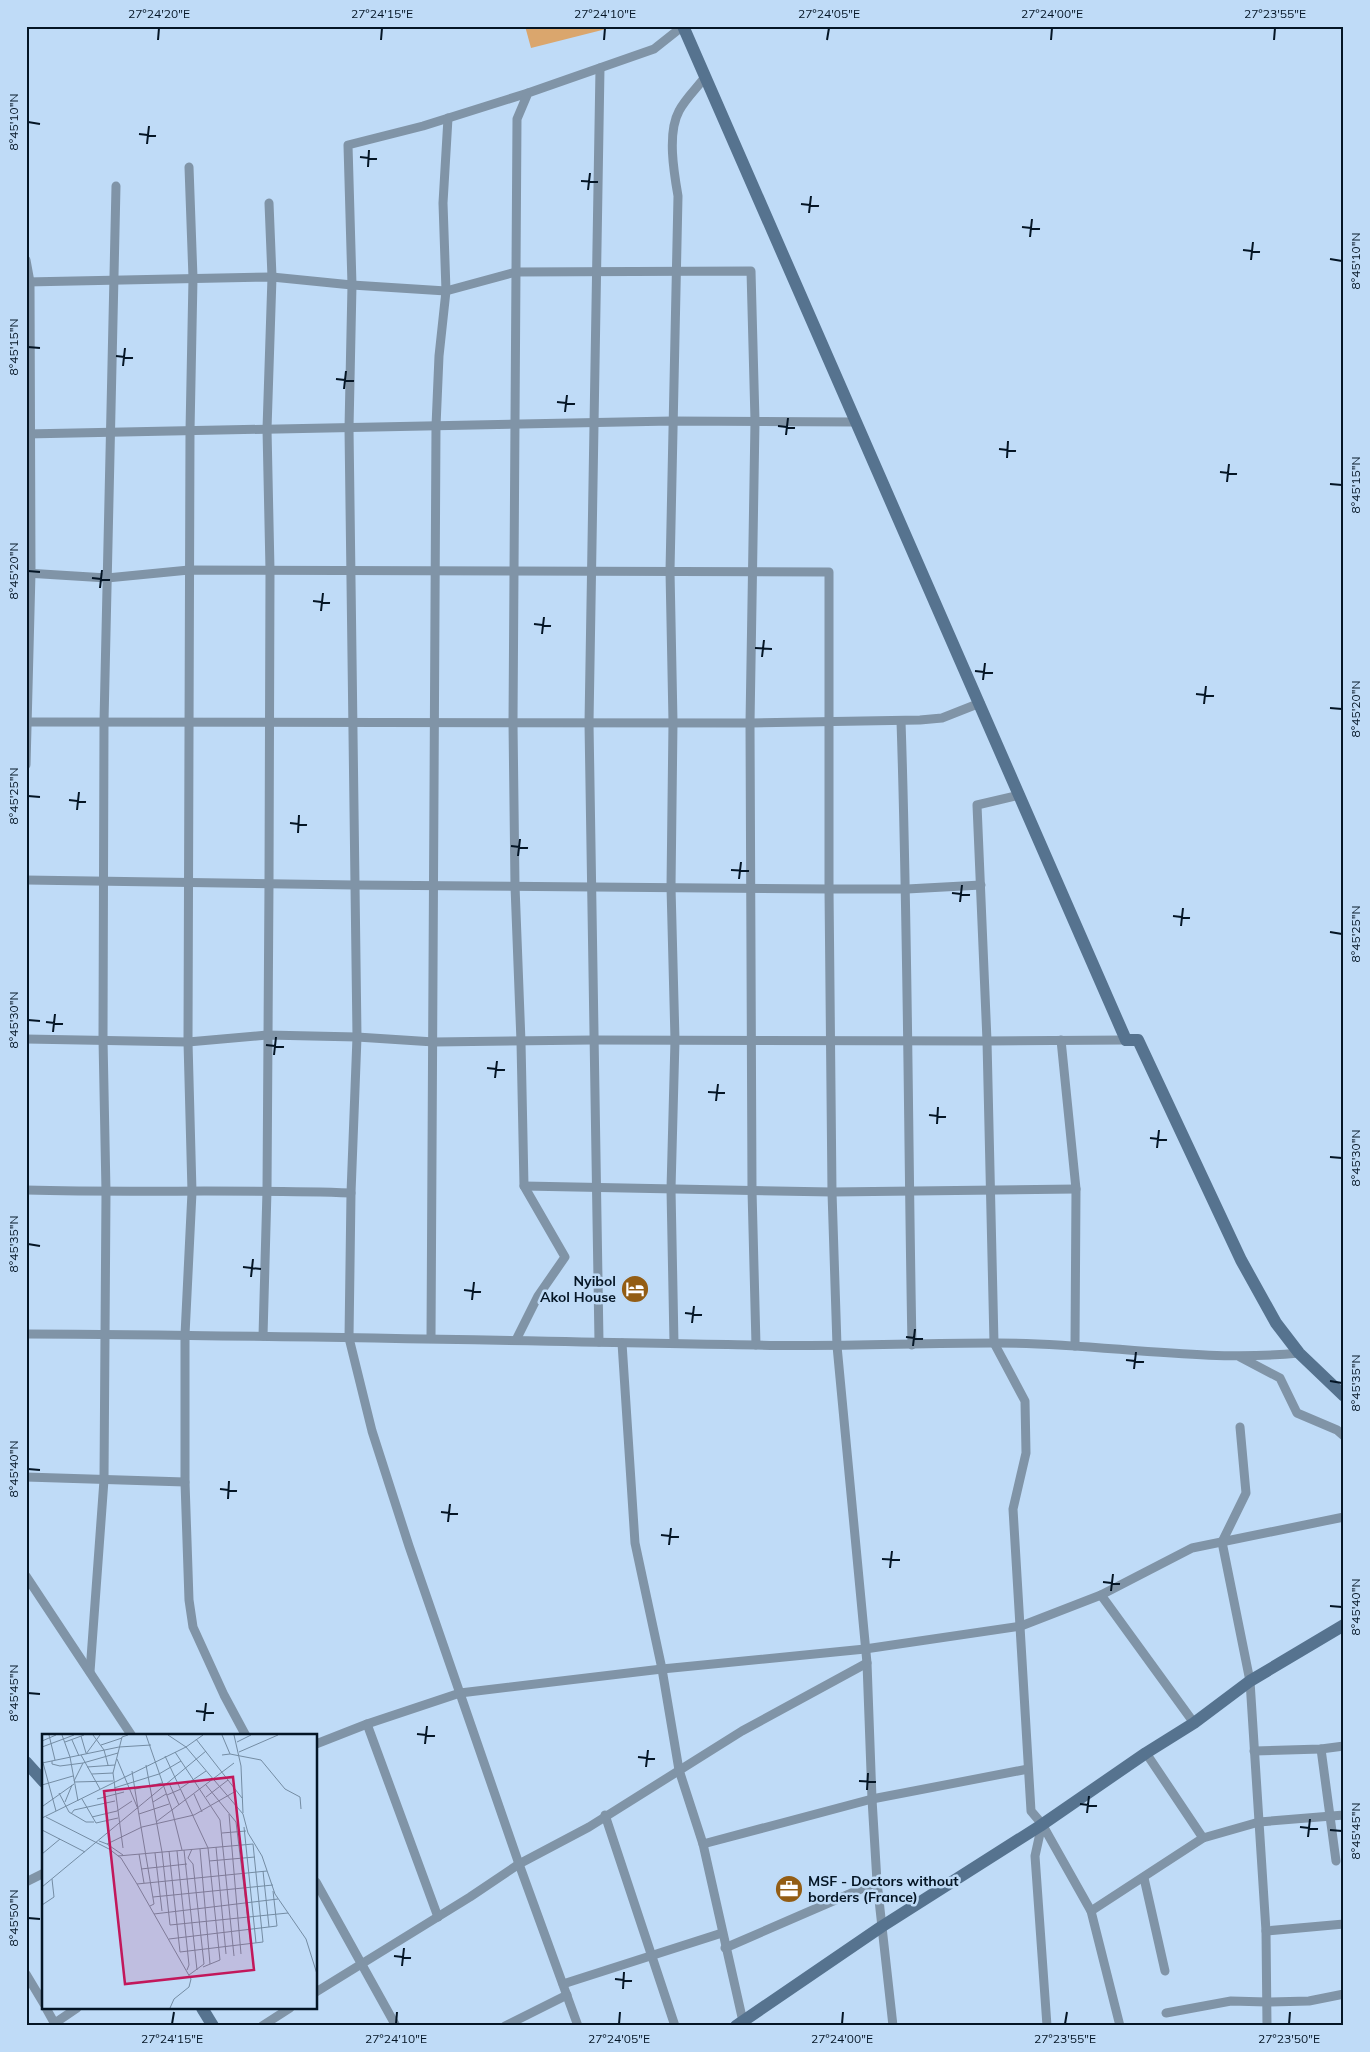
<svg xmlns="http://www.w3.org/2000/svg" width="1370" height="2052" font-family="Mulish,sans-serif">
<rect width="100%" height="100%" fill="#bfdbf7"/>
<path fill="#daa66d" d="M525,26H614V27L531,48Z"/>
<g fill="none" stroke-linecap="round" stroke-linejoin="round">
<g stroke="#8094a7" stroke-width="9">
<path d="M528,93L423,126L348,145L352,285L349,428L357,1037L351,1193L349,1338L372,1431L409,1546L519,1864L578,2026"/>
<path d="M189,167L193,278L190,431L188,1042L192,1192L185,1335V1482L189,1600L193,1627L224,1695L246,1736"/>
<path d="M26,260L30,282L31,573L26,765"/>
<path d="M26,282L272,277L352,285L446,291L516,272L751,271L755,421L750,723L752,1190L756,1345"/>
<path d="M26,434L672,421L856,422"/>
<path d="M26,573L107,578L189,570L829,572V889L832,1192L837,1346L867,1663L872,1799L877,1882L893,2026"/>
<path d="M901,721C908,929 908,1137 912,1345"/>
<path d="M26,722L750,723L920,720L942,718L980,703"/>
<path d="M1020,795L977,805L987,1041L994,1343L1025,1401L1026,1453L1013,1509L1031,1811L1042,1824"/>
<path d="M26,880L354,885L829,889H907L981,885"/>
<path d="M26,1039L188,1042L267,1035L357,1037L434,1042L593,1040L987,1041L1126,1040"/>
<path d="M1061,1040L1076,1189L1075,1346"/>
<path d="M524,1186L832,1192L1076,1189"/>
<path d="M26,1190C135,1193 243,1189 351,1193"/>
<path d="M26,1334C269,1335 513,1341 756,1345C835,1347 913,1343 992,1343C1095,1342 1196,1363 1299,1353"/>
<path d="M263,1336L267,1190L269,883L270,570L267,429L272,277L269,203"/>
<path d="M431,1338C432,1034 435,730 436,426L439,356L446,291L443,203L448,118"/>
<path d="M516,1340L538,1296L565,1257L524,1186L521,1042L515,886L513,723L517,119L528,93L654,49L683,26"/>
<path d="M599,1342L589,723L600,68"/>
<path d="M622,1343L635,1543L662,1669L679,1770L703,1844L744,2026"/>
<path d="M674,1343L671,1189L675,1040L671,887L673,722L670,571L678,196C674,173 667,133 679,111C685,99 697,88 705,77"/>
<path d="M1240,1357L1280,1378L1297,1413L1337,1430L1344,1436"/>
<path d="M1240,1427L1246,1493L1222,1542L1250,1681L1266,1931L1267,2026"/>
<path d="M26,1477L185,1482"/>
<path d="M26,1576L132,1736"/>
<path d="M1101,1595L1194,1723"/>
<path d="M90,1672L104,1480L106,1192L103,1039L104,722L116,186"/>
<path d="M367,1724L438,1917"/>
<path d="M316,1744L367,1724L460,1693L662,1669L865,1649L1021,1626L1101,1595L1192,1548L1344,1517"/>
<path d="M1321,1749L1336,1861"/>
<path d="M1254,1751L1321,1749L1344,1746"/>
<path d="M1146,1753L1203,1838"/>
<path d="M605,1815L675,2026"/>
<path d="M703,1844L872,1799L1028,1769"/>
<path d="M1144,1878L1165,1971"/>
<path d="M26,1882L44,1873"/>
<path d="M316,1882L396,2026"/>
<path d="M1091,1911L1203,1838L1259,1822L1344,1815"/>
<path d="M1266,1931L1344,1924"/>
<path d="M725,1948L877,1882"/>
<path d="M26,1974L44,2004"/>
<path d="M563,1984L722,1933"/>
<path d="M316,1992L470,1897L519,1864L589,1827L742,1731L867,1663"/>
<path d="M46,2008L56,2026"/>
<path d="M1166,2013L1231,2001L1267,2002L1309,2001L1344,1994"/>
<path d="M55,2023L77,2008"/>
<path d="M262,2026L290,2008"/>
<path d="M505,2026L567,1995"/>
<path d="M1047,2026L1035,1856L1042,1824L1091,1911L1120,2026"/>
</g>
<g stroke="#56738f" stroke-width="12">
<path d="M683,26L1126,1040H1138L1241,1260L1276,1323L1299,1353L1344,1396"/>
<path d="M26,1762L44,1782"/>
<path d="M202,2008L213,2026"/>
<path d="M736,2026L881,1927L1040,1826L1146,1753L1194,1723L1250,1681L1344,1625"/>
</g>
</g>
<path fill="none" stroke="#041525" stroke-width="2" d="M158,40L159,28M381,40L382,28M604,40L605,28M827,40L829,28M1051,40L1052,28M1274,40L1275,28M28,122L40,124M139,134L156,136M147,144L149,126M360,157L377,159M368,167L369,150M581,181L598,182M588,190L590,173M801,204L819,206M809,213L811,196M1022,227L1040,229M1030,237L1032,219M1243,250L1260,252M1330,259L1342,261M1251,260L1253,242M28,347L40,348M116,356L133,358M123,366L125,348M336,379L354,381M344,389L346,371M557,402L575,404M565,412L567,395M778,426L795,428M786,435L788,418M999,449L1016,451M1007,458L1008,441M1220,472L1237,474M1227,482L1229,464M1330,484L1342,485M28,571L40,572M92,578L110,580M100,588L102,570M313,601L330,603M321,611L323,593M534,624L551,626M542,634L544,617M755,648L772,649M762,657L764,640M975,671L993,673M983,680L985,663M1196,694L1214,696M1204,704L1206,686M1330,708L1342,709M28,796L40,797M69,800L86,802M77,810L79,792M290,823L307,825M298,833L299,815M511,846L528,848M518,856L520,839M731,870L749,871M739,879L741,862M952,893L970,895M960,902L962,885M1173,916L1190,918M1181,926L1183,908M1330,932L1342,934M28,1020L40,1021M46,1022L63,1024M53,1032L55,1014M266,1045L284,1047M274,1055L276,1037M487,1068L505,1070M495,1078L497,1061M708,1092L725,1093M716,1101L718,1084M929,1115L946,1117M937,1124L938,1107M1150,1138L1167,1140M1157,1148L1159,1130M1330,1157L1342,1158M28,1244L40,1246M243,1267L261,1269M251,1277L253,1259M464,1290L481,1292M472,1300L474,1282M685,1313L702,1315M692,1323L694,1306M906,1337L923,1339M913,1346L915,1329M1126,1360L1144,1362M1134,1369L1136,1352M1330,1381L1342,1383M28,1469L40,1470M220,1489L237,1491M228,1499L229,1481M441,1512L458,1514M448,1522L450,1504M661,1535L679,1537M669,1545L671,1528M882,1559L900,1560M890,1568L892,1551M1103,1582L1120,1584M1111,1591L1113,1574M1330,1606L1342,1607M28,1693L40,1694M196,1711L214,1713M204,1721L206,1703M417,1734L435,1736M425,1744L427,1726M638,1757L655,1759M646,1767L648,1750M859,1781L876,1782M867,1790L868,1773M1080,1804L1097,1806M1087,1813L1089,1796M1300,1827L1318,1829M1330,1830L1342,1831M1308,1837L1310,1819M28,1918L40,1919M394,1956L411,1958M402,1966L404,1948M615,1979L632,1981M623,1989L624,1972M172,2024L174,2012M396,2024L397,2012M619,2024L620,2012M842,2024L843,2012M1065,2024L1067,2012M1289,2024L1290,2012"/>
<defs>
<symbol id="hotel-disc" viewBox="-11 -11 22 22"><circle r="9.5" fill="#935d14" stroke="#bfdbf7"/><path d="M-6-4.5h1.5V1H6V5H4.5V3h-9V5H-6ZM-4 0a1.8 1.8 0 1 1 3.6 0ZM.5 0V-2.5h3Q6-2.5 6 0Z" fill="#fff"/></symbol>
<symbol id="office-disc" viewBox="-11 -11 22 22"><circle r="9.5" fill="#935d14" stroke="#bfdbf7"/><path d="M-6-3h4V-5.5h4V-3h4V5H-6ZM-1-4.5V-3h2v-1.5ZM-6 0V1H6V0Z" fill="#fff"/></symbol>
</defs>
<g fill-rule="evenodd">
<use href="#hotel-disc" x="619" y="1273" width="32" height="32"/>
<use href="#office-disc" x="773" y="1873" width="32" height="32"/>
</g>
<g text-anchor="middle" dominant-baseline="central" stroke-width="5" stroke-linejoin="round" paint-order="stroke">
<g font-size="14" font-weight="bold" fill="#041525" stroke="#bfdbf7" text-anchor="end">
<text x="616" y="1281">Nyibol<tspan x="616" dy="16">Akol House</tspan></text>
<text x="808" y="1881" text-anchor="start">MSF - Doctors without<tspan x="808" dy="16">borders (France)</tspan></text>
</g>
</g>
<g transform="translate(42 1734)">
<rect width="275" height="275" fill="#bfdbf7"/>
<path fill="none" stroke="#748ca3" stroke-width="1" d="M7,1L13,26M20,1L28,23L36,67M51,1L62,16L66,31M104,1L130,76L140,116M126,1L144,13M161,1L144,13L201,80L206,99L220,122L233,160L264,205L275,240M180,1L188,20L180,21M192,1L199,32L201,79M39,2L44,19M154,5L200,64M30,6L37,22M0,7L14,1M23,8L42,1M195,8L209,1M59,11L80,4M0,13L32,1M133,18L178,86L192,222M197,18L236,1M44,20L58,1M188,20L219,26L243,55L258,63L259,75M39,21L58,55M123,22L166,114L178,226L161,233M0,25L14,77M75,25L96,75L90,37M10,27V30L18,32L41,29M0,29L77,13L109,11M104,31L120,118L128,191L246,179M45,33L73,31M50,40L71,39M32,47L41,29L76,19M32,48L71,47M127,49L137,71M0,51L31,42M164,51L194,88L210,219M72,54L117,40L139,27M139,54L164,37M93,55L120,49M17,59L27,78L44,88H52M152,60L160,78M125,61L139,55M164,63L186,46M40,65L54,89L76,84M55,65L82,58M23,68L30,51M111,68L124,60M1,72L32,50M96,75L112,170L108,172M29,80L32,76L73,67M97,80L127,70M187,80L199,220M4,83L67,115L79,124L95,150L149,245L147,253L132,265L128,274M50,83L75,77L90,67M0,84L144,13M114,88L192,29M202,93L214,209M0,96L43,118M180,99L204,97M57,107L65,110L100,93L152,81L194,57M65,110L81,121M174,113L184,220M81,114L71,39L80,3L86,1M158,115L168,230M142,116L155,236M127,117L138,218L221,208L211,110M135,117L147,231L145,236M113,119L120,177M0,120L18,105M97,120L102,149M76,122L211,110M167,127L213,123M99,135L145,130M221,137L227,193M95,150L225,137M0,153L164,17M111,163L231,151M0,171L12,163L10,145M112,180L236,165M127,205L235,192L231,157M147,241L162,230L151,130L146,124L150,115"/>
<path fill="#c2185b" fill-opacity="0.15" stroke="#c2185b" stroke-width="2.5" d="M191,43L212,236L83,250L62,57Z"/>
<rect width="275" height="275" fill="none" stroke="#041525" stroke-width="2.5"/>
</g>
<rect width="1370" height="2052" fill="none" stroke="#bfdbf7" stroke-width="55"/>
<rect x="28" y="28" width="1314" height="1996" fill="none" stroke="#041525" stroke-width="2"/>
<g font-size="12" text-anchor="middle" fill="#041525">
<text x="159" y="18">27°24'20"E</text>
<text x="382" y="18">27°24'15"E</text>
<text x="605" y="18">27°24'10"E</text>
<text x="829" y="18">27°24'05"E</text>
<text x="1052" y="18">27°24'00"E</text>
<text x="1275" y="18">27°23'55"E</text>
<text transform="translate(14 122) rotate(-90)" y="4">8°45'10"N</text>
<text transform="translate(1356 261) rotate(-90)" y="4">8°45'10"N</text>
<text transform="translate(14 347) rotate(-90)" y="4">8°45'15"N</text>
<text transform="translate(1356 485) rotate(-90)" y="4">8°45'15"N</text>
<text transform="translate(14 571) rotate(-90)" y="4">8°45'20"N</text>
<text transform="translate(1356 709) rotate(-90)" y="4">8°45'20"N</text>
<text transform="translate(14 796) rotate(-90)" y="4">8°45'25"N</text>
<text transform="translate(1356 934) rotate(-90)" y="4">8°45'25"N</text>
<text transform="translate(14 1020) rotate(-90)" y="4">8°45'30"N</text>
<text transform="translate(1356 1158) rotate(-90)" y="4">8°45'30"N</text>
<text transform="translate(14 1244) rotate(-90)" y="4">8°45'35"N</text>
<text transform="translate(1356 1383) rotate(-90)" y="4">8°45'35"N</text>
<text transform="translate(14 1469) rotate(-90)" y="4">8°45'40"N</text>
<text transform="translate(1356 1607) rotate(-90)" y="4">8°45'40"N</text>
<text transform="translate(14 1693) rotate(-90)" y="4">8°45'45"N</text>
<text transform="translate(1356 1831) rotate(-90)" y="4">8°45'45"N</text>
<text transform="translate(14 1918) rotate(-90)" y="4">8°45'50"N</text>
<text x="172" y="2043">27°24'15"E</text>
<text x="396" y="2043">27°24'10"E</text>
<text x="619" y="2043">27°24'05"E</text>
<text x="842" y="2043">27°24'00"E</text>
<text x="1065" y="2043">27°23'55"E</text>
<text x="1289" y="2043">27°23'50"E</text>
</g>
</svg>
